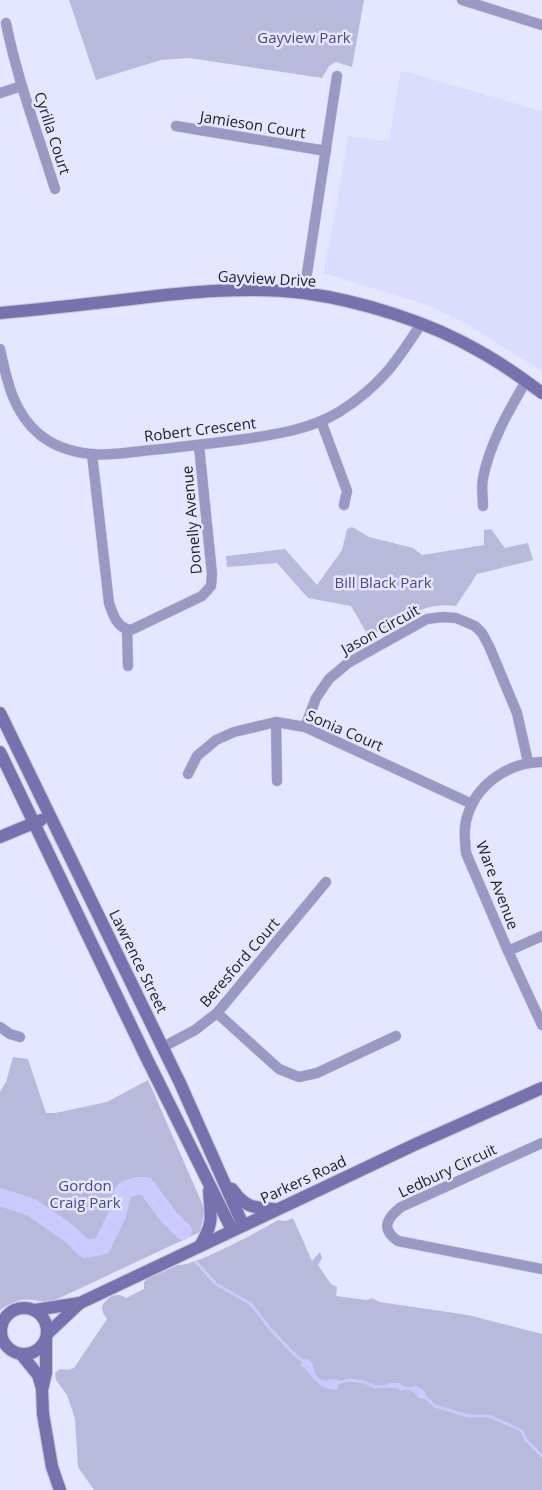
<svg xmlns="http://www.w3.org/2000/svg" width="542" height="1490" font-family="'Open Sans',sans-serif">
<rect width="100%" height="100%" fill="#e5e6ff"/>
<path fill="#dcdcfd" d="M403,71L542,111V371L462,321L425,304L323,273L336,208L348,136L389,141L400,74Z"/>
<g fill="#b9b9dc">
<path d="M69,0H364L352,67L336,62L329,66L322,78L189,58L161,60L96,80Z"/>
<path d="M352,527L369,537L413,548L422,555L484,545V530L491,529L505,548L528,543L533,560L477,574L456,606C423,601 397,622 369,637L351,606L308,598L277,563L227,567L226,556L285,549L317,585L342,550L347,529Z"/>
<path d="M13,1057L28,1059L46,1113H55L107,1102L148,1080L205,1210L200,1232L49,1303C25,1298 21,1297 0,1310V1092L6,1082Z"/>
<path d="M293,1218L312,1261L320,1252L322,1258L318,1265L331,1284L337,1287L336,1296L366,1300L372,1298L380,1302L468,1315L542,1334V1490H94L78,1467L75,1419L67,1395L56,1380L55,1373L60,1369L68,1370L74,1368L107,1319L103,1313L102,1306C107,1297 117,1291 126,1298L144,1289V1282L147,1279L178,1265C194,1267 261,1230 278,1220L286,1221Z"/>
</g>
<g fill="#cacaff">
<path d="M306,1358L313,1364C313,1374 317,1379 326,1381L331,1379L339,1380L338,1388L337,1390C333,1389 328,1389 324,1387C314,1383 310,1371 300,1365Z"/>
<path d="M390,1383H400C403,1388 411,1388 416,1386L425,1391L426,1399H421C414,1395 411,1386 401,1391L397,1388H389L386,1385Z"/>
</g>
<g fill="none" stroke-linecap="round" stroke-linejoin="round">
<g stroke="#cacaff" stroke-width="3">
<path d="M196,1262L216,1284L251,1304L271,1330L296,1356L307,1364"/>
<path d="M337,1383L350,1380L364,1382L375,1387L390,1386"/>
<path d="M424,1396L435,1406L468,1416H489L521,1430L527,1441L542,1456"/>
</g>
<path stroke="#cacaff" stroke-width="18" d="M0,1197L31,1207L70,1234L85,1249L102,1246L117,1215L123,1192L127,1189L136,1186H146L168,1216L183,1231"/>
<defs>
<g id="street">
<path d="M462,0L542,25"/>
<path d="M6,23C17,79 38,134 55,189"/>
<path d="M0,93L22,86"/>
<path d="M176,126L326,151"/>
<path d="M304,293L337,76"/>
<path d="M0,349C7,381 13,412 39,434C53,446 72,452 91,454C110,456 132,452 151,450C183,447 214,443 245,439C278,434 311,429 339,412C379,387 396,363 421,324"/>
<path d="M321,421L347,491L344,505"/>
<path d="M92,454L109,603C113,615 117,628 131,630L202,596L211,586L212,574L199,446"/>
<path d="M483,506C483,497 481,487 483,478C490,443 508,412 526,381"/>
<path d="M127,629L128,666"/>
<path d="M276,722L277,781"/>
<path d="M305,727L316,698L329,679L348,663L427,619L443,617L456,618L475,626L482,633L489,646L517,713L528,762"/>
<path d="M542,762C510,762 478,783 468,814C463,827 465,840 466,853L508,951L542,1025"/>
<path d="M188,774L197,756L216,740L234,732L276,722L305,727L472,804"/>
<path d="M508,951L542,936"/>
<path d="M217,1013L279,1069L299,1077L317,1073L396,1036"/>
<path d="M0,1027L10,1034L20,1037"/>
<path d="M163,1047L195,1030L217,1013L326,882"/>
<path d="M542,1143L401,1207C387,1218 380,1229 398,1241L542,1269"/>
</g>
<g id="secondary">
<path d="M0,313C44,309 88,304 131,299C188,292 247,286 304,293C362,301 429,322 479,351C501,363 522,378 542,393"/>
<path d="M0,713L180,1083L243,1225"/>
<path d="M0,752L147,1059L232,1230"/>
<path d="M0,837L41,820"/>
<path d="M232,1189C245,1207 252,1208 274,1209"/>
<path d="M200,1246C214,1222 211,1218 209,1191"/>
<circle cx="24" cy="1331" r="23"/>
<path d="M35,1310L80,1303L416,1144L542,1088"/>
<path d="M47,1334L80,1303"/>
<path d="M46,1339V1373L42,1390L43,1414L52,1467L60,1490"/>
<path d="M21,1354L38,1375L42,1388"/>
</g>
</defs>
<use href="#street" stroke="#c2c3d9" stroke-width="11"/>
<use href="#secondary" stroke="#c2c3d9" stroke-width="14"/>
<use href="#street" stroke="#9a99c3" stroke-width="10"/>
<use href="#secondary" stroke="#7572ae" stroke-width="12"/>
</g>
<g text-anchor="middle" dominant-baseline="central" stroke-width="5" stroke-linejoin="round" paint-order="stroke">
<g font-size="15" fill="#4d4888" stroke="#e5e6ff">
<text x="304" y="37">Gayview Park</text>
<text x="383" y="582">Bill Black Park</text>
<text x="85" y="1185">Gordon<tspan x="85" dy="17">Craig Park</tspan></text>
</g>
<g font-size="15" fill="#21222b" stroke="#e5e6ff">
<text transform="translate(253 124) rotate(9)">Jamieson Court</text>
<text transform="translate(53 133) rotate(72)">Cyrilla Court</text>
<text transform="translate(267 278) rotate(3)">Gayview Drive</text>
<text transform="translate(200 429) rotate(-7)">Robert Crescent</text>
<text transform="translate(191 520) rotate(-95)">Donelly Avenue</text>
<text transform="translate(380 629) rotate(-29)">Jason Circuit</text>
<text transform="translate(345 730) rotate(23)">Sonia Court</text>
<text transform="translate(498 885) rotate(69)">Ware Avenue</text>
<text transform="translate(139 961) rotate(64)">Lawrence Street</text>
<text transform="translate(239 962) rotate(-49)">Beresford Court</text>
<text transform="translate(447 1170) rotate(-25)">Ledbury Circuit</text>
<text transform="translate(303 1179) rotate(-25)">Parkers Road</text>
</g>
</g>
</svg>
